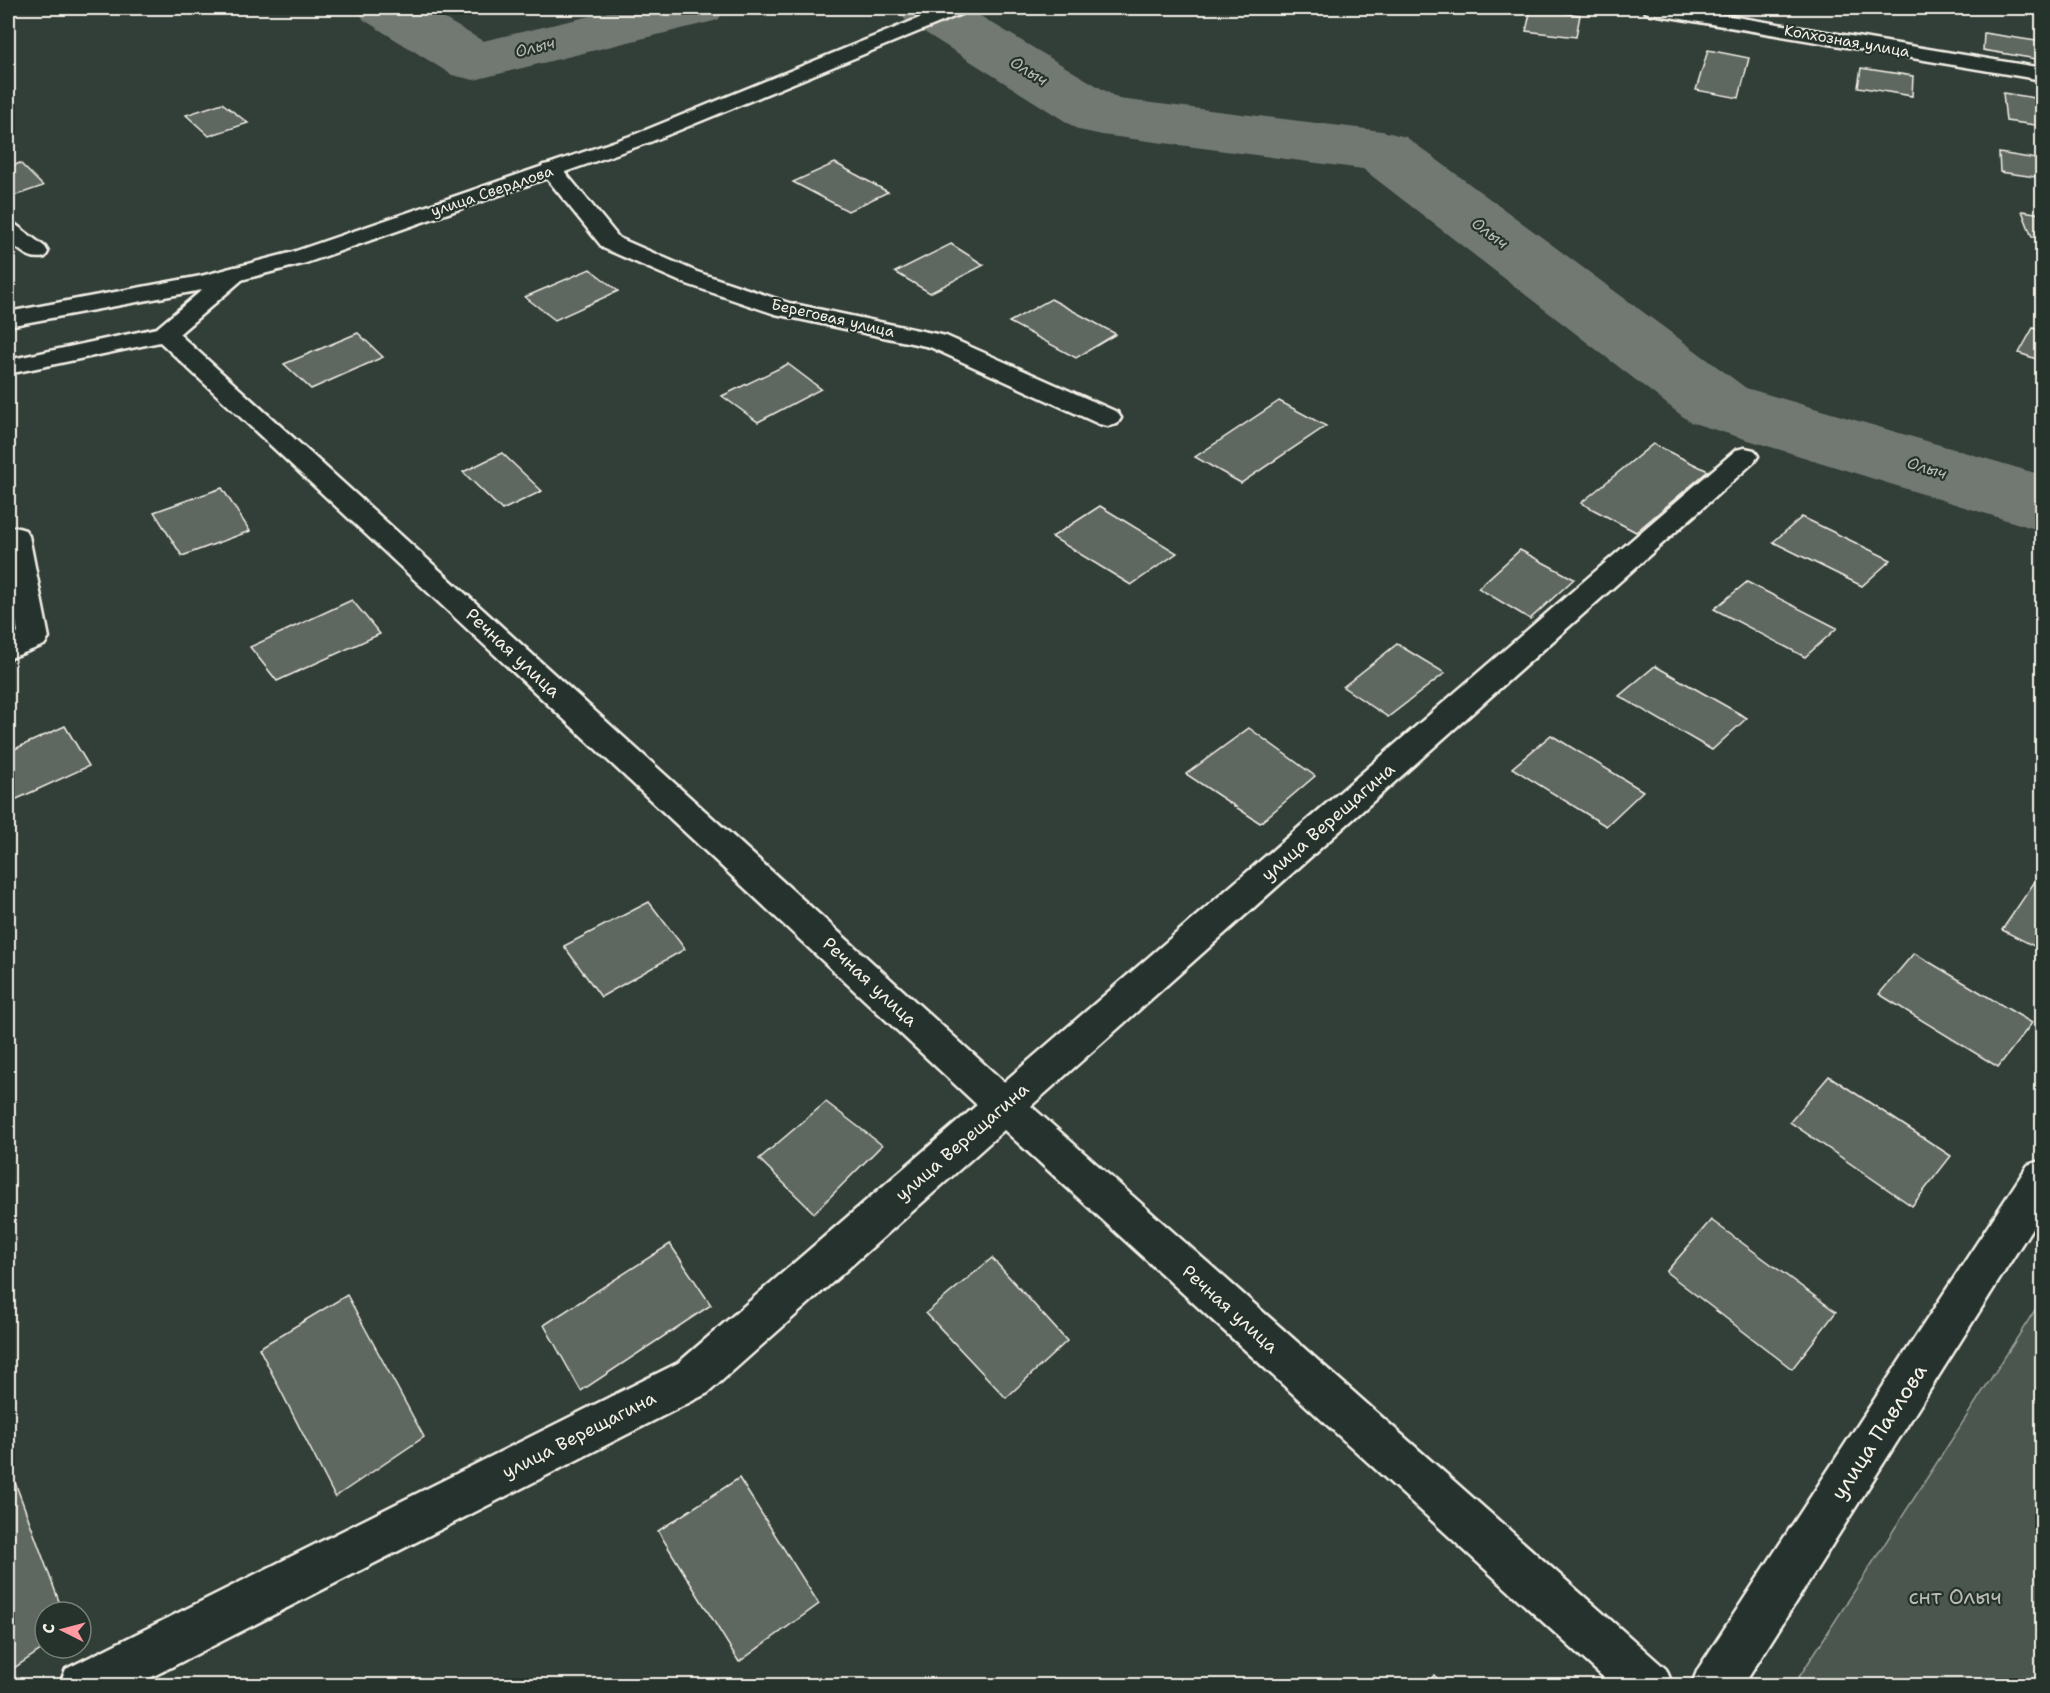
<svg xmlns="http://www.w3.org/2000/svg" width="2050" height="1693" font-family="'Shantell Sans',sans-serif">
<rect width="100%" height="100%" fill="#323e38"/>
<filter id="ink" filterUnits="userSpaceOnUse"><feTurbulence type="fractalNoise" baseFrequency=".0167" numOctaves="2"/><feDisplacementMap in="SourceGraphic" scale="12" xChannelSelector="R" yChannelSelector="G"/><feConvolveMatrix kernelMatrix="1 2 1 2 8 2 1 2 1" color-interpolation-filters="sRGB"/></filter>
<g filter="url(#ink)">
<path fill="#4c564f" stroke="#a0a49c" stroke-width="1.5" d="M2042,1299V1685H1794Z"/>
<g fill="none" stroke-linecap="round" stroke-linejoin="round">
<g fill="#727972" fill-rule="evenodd">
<path d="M356,8H426L483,41L625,8H726L718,20L474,80L452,75L364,20Z"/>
<path d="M897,8H967L1119,99L1382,131L1406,137L1746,388L2042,475V531L1690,422L1363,169L1102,135L1079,130L905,20Z"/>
</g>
</g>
<g fill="#5f6861" stroke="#f4f1e8" stroke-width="1.5">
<path d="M1382,8H1413L1407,14Z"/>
<path d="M1531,9L1580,15L1576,37L1526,31Z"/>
<path d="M1984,33L2042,42V60L1983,50Z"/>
<path d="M1708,50L1749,58L1739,98L1696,90Z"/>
<path d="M1861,68L1913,76L1912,96L1858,87Z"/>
<path d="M2003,93L2042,99V126L2006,121Z"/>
<path d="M222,103L248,123L209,136L186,115Z"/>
<path d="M1999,153L2042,160V178L2000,172Z"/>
<path d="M20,163L43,186L8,198V168Z"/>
<path d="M835,163L888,192L848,211L793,182Z"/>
<path d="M2022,211L2042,214V238L2032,237Z"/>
<path d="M951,244L984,265L930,293L895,272Z"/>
<path d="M590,269L618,291L555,320L525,297Z"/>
<path d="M1051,299L1116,334L1076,358L1009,322Z"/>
<path d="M2033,328L2042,331V361L2019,353Z"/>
<path d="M358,333L383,357L311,389L284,364Z"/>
<path d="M788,364L821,389L758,422L722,396Z"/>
<path d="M1279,401L1326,426L1241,483L1195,457Z"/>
<path d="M1653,444L1708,471L1636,532L1581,503Z"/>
<path d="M502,453L542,491L502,510L463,472Z"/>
<path d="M222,488L250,531L182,556L154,512Z"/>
<path d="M1100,506L1177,553L1131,585L1052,537Z"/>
<path d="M1802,517L1891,560L1862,586L1773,542Z"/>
<path d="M1520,550L1574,579L1530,619L1478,588Z"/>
<path d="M1747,582L1837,628L1805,657L1714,609Z"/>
<path d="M352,600L380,634L277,681L250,647Z"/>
<path d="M1397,644L1445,673L1388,717L1343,687Z"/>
<path d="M1655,666L1747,718L1712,750L1619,696Z"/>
<path d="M65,726L89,766L8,803V752Z"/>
<path d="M1249,728L1315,776L1260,823L1186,774Z"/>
<path d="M1551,735L1643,791L1606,826L1512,768Z"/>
<path d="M2042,871V950L2002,930Z"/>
<path d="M649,902L685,949L601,997L564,946Z"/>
<path d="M1914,953L2032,1023L1998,1067L1879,994Z"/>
<path d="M1829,1076L1951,1156L1912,1206L1790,1122Z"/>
<path d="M826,1102L882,1145L814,1213L759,1159Z"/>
<path d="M1711,1220L1836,1312L1792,1369L1666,1272Z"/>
<path d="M670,1244L711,1305L581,1391L544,1325Z"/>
<path d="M992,1258L1067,1341L1006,1398L926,1313Z"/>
<path d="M347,1295L424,1437L335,1497L259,1348Z"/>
<path d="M9,1466L63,1612H45V1647L8,1672V1467Z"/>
<path d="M739,1478L819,1604L739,1662L658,1531Z"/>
<path d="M1434,1675L1445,1686H1426Z"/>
</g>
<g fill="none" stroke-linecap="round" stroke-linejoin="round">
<defs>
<g id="minor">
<path d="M1643,8H1682L2042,68V80L1652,14L1645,12Z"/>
<path d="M551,164L559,165L619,238L697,272L789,303L946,336L1117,412L1121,418L1117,424L1108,426L1099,424L930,347L775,314L681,282L603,248L540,170L543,165Z"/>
<path d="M8,223L16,225L45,247L48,252L45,257C29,261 20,250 8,240Z"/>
<path d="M235,267L243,269L247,274L243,279L179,334L1004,1082L1736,450L1745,448L1754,450L1758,456L1754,462L1031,1106L1666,1669L1673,1686H1613L1004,1130L708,1393L134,1686H59L66,1669L678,1363L977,1105L160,342L8,374V360L157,328L227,269Z"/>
<path d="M15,527L25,530L29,536L49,638L44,645L8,659V637L18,633L8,571V529Z"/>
<path d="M2042,1160V1212L1743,1686H1691L1698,1669L2028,1165Z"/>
</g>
<path id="major" d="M944,8H968L966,12L650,142L306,263L202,290L8,326V312L201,276L290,253L636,134Z"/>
</defs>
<use href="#minor" stroke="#f4f1e8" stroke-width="5"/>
<use href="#major" stroke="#f4f1e8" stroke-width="5"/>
<use href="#minor" fill="#26332d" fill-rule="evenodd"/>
<use href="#major" fill="#26332d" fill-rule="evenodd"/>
</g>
</g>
<g text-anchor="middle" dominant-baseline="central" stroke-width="4.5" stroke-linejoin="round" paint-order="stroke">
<g font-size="15" fill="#f4f1e8" stroke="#26332d">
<text transform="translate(1847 41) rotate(10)">Колхозная улица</text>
<text transform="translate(492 191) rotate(-19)">улица Свердлова</text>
<text transform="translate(833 318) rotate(13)">Береговая улица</text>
</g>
<g font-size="16" font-style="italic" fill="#babbb3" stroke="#26332d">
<text transform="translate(535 47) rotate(-14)">Олыч</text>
<text transform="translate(1029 71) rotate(32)">Олыч</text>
<text transform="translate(1490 233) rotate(37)">Олыч</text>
<text transform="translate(1927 468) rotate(17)">Олыч</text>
</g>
<g font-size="18" fill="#f4f1e8" stroke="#26332d">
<text transform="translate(513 653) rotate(43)">Речная улица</text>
<text transform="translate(1328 822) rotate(-41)">улица Верещагина</text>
<text transform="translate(870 982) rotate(43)">Речная улица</text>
<text transform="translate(962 1142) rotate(-41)">улица Верещагина</text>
<text transform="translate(1230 1309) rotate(42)">Речная улица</text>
<text transform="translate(579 1435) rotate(-27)">улица Верещагина</text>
</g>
<g font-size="21" fill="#f4f1e8" stroke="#26332d">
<text transform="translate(1879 1432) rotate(-57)">улица Павлова</text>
</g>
<g font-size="21" fill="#b9bbb2" stroke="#26332d">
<text x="1955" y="1597">снт Олыч</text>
</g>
</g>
<rect width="2050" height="1693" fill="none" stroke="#26332d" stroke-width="30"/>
<rect x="15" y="15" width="2020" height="1663" fill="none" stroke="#f4f1e8" stroke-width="2" filter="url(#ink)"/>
<g transform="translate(63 1630) rotate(276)"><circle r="28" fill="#26332d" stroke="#787f78" stroke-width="1.5"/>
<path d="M0-4.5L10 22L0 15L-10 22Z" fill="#ff9aa2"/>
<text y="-9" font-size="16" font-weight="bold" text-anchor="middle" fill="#f4f1e8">С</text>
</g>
</svg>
